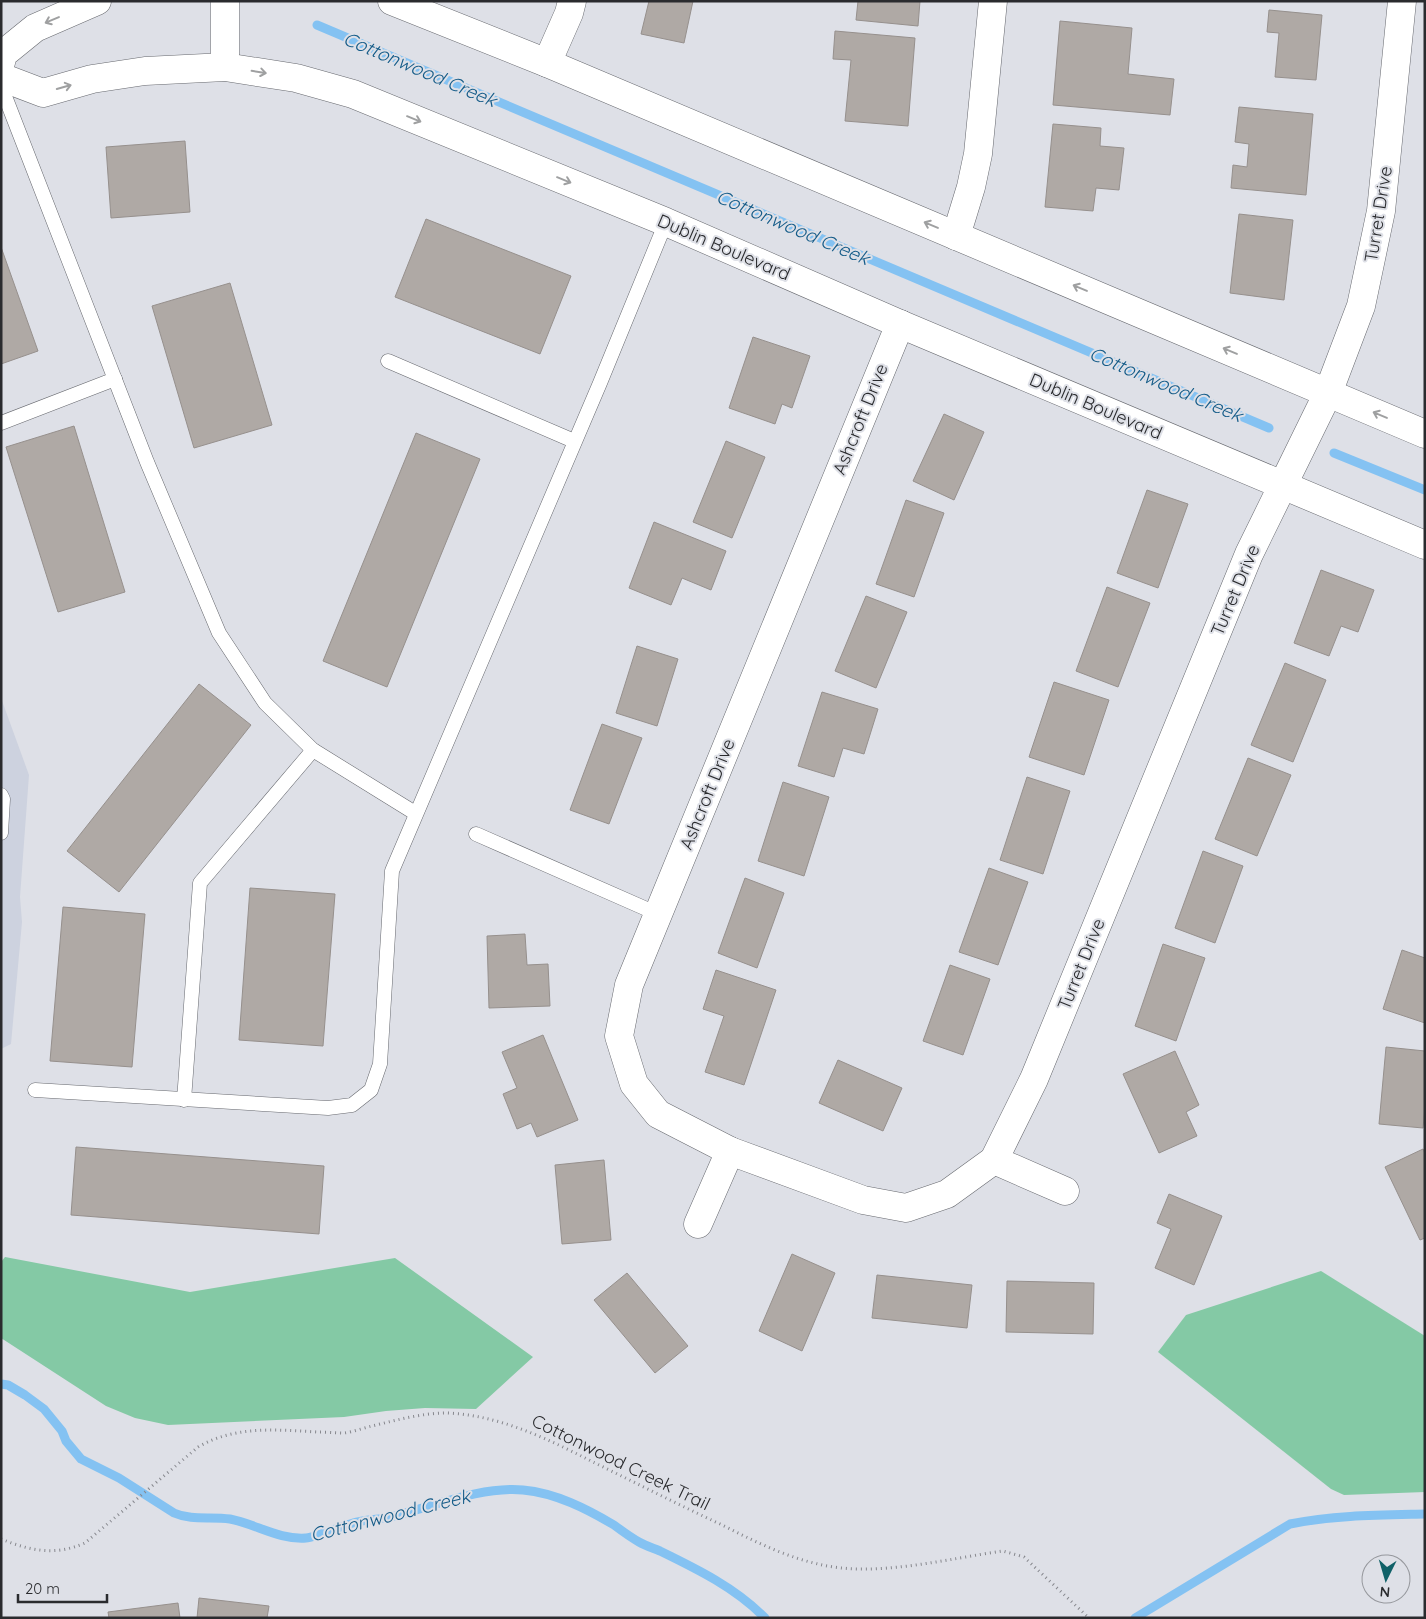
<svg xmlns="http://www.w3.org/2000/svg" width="1426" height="1619" font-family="Quicksand,sans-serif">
<rect width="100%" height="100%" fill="#dee0e7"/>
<path fill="#cdd2df" d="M1,698L29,775L20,897L22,922L11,1044L1,1049Z"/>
<g fill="#84c9a5">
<path d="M5,1257L190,1292L395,1258L533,1357L476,1409L425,1408L386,1411L344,1417L168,1425L135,1418L106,1406L1,1338V1262Z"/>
<path d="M1321,1271L1425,1336V1492L1344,1495L1331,1489L1158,1352L1186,1315Z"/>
</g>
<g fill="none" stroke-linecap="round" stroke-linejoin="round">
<g stroke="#84c2f2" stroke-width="9">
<path d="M317,25L1269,428"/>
<path d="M1334,453L1425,490"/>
<path d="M1,1384L8,1385L25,1395L44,1409L62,1431L66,1441L81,1459L119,1478L174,1513C192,1521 211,1516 230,1519C256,1524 279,1540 306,1538C317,1537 341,1526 353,1523C365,1519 378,1520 390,1517C431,1507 482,1486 523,1490C556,1493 587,1509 614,1525C622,1531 630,1537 639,1542C646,1546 653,1548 660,1551C697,1569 736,1588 765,1618"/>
<path d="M1135,1618L1290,1524C1334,1515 1379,1515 1425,1514"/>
</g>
</g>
<g fill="#afa9a5" stroke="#96908d">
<path d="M649,1H693L684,43L641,34Z"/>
<path d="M858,1H920L918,26L856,20Z"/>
<path d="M1269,10L1322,15L1316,80L1275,77L1279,33L1267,32Z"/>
<path d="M1060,21L1132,28L1128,74L1174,79L1170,115L1053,105Z"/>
<path d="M835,31L915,38L908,126L845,121L851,60L833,59Z"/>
<path d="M1239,107L1313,114L1306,195L1231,188L1233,165L1247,167L1249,144L1235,142Z"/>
<path d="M1053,124L1101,128L1100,146L1124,148L1119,190L1096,188L1093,211L1045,207Z"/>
<path d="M185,141L190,212L111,218L106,147Z"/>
<path d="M1239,214L1293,220L1284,300L1230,293Z"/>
<path d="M426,219L571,276L540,354L395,297Z"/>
<path d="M1,247L38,351L1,364Z"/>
<path d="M230,283L272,425L194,448L152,306Z"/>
<path d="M753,337L810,356L792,408L782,404L775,424L729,408Z"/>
<path d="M944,414L984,432L954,500L913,481Z"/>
<path d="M74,426L125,592L58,612L6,447Z"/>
<path d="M416,433L480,459L387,687L323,661Z"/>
<path d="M726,441L765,457L732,538L693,522Z"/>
<path d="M1147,490L1188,504L1158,588L1117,573Z"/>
<path d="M906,500L944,513L914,597L876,584Z"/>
<path d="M654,522L726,551L711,590L682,578L671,605L629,588Z"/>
<path d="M1321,570L1374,590L1358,632L1341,626L1329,656L1294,643Z"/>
<path d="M1107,587L1150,603L1118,687L1076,671Z"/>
<path d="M866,596L907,612L876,688L835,671Z"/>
<path d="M637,646L678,659L657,726L616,713Z"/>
<path d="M1285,663L1326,680L1293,762L1251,745Z"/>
<path d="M1054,682L1109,700L1084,775L1029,757Z"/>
<path d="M199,684L251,725L119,892L67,851Z"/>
<path d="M822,692L878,709L864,754L843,748L834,777L798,766Z"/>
<path d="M602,724L642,738L609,824L570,810Z"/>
<path d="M1248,758L1291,775L1257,856L1215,839Z"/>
<path d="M1027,777L1070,791L1043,874L1000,860Z"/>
<path d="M783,782L829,797L804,876L758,861Z"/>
<path d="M1203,851L1243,866L1215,943L1175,928Z"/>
<path d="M989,868L1028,882L998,965L959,952Z"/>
<path d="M745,878L784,893L757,968L718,953Z"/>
<path d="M250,888L335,894L323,1046L239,1040Z"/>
<path d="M63,907L145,914L132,1067L50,1061Z"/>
<path d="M525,934L527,965L548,964L550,1006L489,1008L487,936Z"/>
<path d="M1163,944L1205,958L1176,1041L1135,1026Z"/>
<path d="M1402,950L1425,958V1023L1383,1009Z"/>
<path d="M950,965L990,979L963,1055L923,1041Z"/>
<path d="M716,970L776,990L744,1085L705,1072L724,1016L703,1009Z"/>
<path d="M543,1035L578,1120L537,1137L531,1123L517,1129L503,1094L517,1088L502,1052Z"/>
<path d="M1386,1047L1425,1051V1107L1423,1128L1379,1124Z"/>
<path d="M1175,1051L1199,1105L1186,1112L1197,1136L1159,1153L1123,1074Z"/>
<path d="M838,1060L902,1088L883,1131L819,1103Z"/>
<path d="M76,1147L324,1166L319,1234L71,1215Z"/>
<path d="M1423,1149L1425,1153V1238L1420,1240L1385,1167Z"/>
<path d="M604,1160L611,1240L562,1244L555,1165Z"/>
<path d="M1169,1194L1222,1216L1194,1285L1155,1268L1171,1229L1157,1223Z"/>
<path d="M792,1254L835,1273L802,1351L759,1331Z"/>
<path d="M627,1273L688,1346L655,1373L594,1300Z"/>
<path d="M877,1275L972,1285L967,1328L872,1318Z"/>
<path d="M1007,1281L1094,1283L1093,1334L1006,1332Z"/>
<path d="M199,1598L269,1606L267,1618H197Z"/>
<path d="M178,1603L180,1618H109L108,1612Z"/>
</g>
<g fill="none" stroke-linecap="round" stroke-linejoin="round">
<defs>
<g id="service">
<path d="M1,86L147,462L219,633L265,703L313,750L415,813"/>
<path d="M388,361L574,441"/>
<path d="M1,423L115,379"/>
<path d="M1,795L3,799L1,833"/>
<path d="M476,834L658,914"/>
<path d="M35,1090L328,1108L352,1105L371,1090L380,1064L392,871L600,383L666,222"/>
<path d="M184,1100L200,883L313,750"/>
</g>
<g id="minor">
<path d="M225,1V67"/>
<path d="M547,63L569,13L572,1"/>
<path d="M956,236L971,187L978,154L993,1"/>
<path d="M730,1151L863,1200L906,1208L947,1194L994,1160L1034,1079L1249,554L1328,393L1361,306L1381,211L1402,1"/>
<path d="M994,1160L1065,1191"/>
<path d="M698,1224L730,1151L658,1114L634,1084L619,1036L629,985L900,324"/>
</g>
<g id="secondary">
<path d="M392,1L547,63L1425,434"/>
<path d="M1,62L3,54L35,28L97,1"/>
<path d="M1,77L43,93L92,79L145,71L225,67L296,78L353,94L666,222L900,324L1425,545"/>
</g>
</defs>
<use href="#service" stroke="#67696f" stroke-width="15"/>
<use href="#minor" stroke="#67696f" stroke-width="29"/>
<use href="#secondary" stroke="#67696f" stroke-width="29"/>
<path stroke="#86878d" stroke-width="3" stroke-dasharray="1 4" stroke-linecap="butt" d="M1,1539C31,1551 55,1556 85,1543L198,1447C236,1425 277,1430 318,1432C326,1432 335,1433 344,1433C353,1432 363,1428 372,1426C397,1420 422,1413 447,1413C498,1415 546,1438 591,1461C634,1482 677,1504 720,1524C752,1540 783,1556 818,1564C875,1578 945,1559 1003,1551L1024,1557L1089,1618"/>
<use href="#service" stroke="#fff" stroke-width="14"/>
<use href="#minor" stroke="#fff" stroke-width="28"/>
<use href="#secondary" stroke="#fff" stroke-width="28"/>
</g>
<defs><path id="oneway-shaft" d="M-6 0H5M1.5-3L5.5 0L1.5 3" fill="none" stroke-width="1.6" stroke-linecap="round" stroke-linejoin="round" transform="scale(1.25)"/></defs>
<g stroke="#9fa0a1">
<use href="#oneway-shaft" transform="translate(52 20) rotate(157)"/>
<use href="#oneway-shaft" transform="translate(259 72) rotate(9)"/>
<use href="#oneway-shaft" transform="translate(64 87) rotate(-16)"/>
<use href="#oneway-shaft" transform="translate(414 119) rotate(22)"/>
<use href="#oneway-shaft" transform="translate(564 180) rotate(22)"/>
<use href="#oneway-shaft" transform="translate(931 225) rotate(-157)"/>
<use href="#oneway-shaft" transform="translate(1080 288) rotate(-157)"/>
<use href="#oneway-shaft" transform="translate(1230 351) rotate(-157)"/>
<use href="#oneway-shaft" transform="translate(1380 415) rotate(-157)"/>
</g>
<g text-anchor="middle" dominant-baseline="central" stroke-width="4" stroke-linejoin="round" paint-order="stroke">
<g font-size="18" fill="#2a2b2e" stroke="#dee0e7">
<text transform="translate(1378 214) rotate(-81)">Turret Drive</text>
<text transform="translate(724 247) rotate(23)">Dublin Boulevard</text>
<text transform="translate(1096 406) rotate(23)">Dublin Boulevard</text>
<text transform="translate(860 419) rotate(-68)">Ashcroft Drive</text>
<text transform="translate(1235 590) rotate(-67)">Turret Drive</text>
<text transform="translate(707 794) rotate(-68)">Ashcroft Drive</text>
<text transform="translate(1081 964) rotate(-68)">Turret Drive</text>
<text transform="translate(621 1462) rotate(26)">Cottonwood Creek Trail</text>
</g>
<g font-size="19" font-style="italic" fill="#145b88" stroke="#dee0e7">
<text transform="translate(420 69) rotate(23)">Cottonwood Creek</text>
<text transform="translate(793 227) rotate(23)">Cottonwood Creek</text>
<text transform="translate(1166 384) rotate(23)">Cottonwood Creek</text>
<text transform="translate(390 1515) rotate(-14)">Cottonwood Creek</text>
</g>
</g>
<rect width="1426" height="1619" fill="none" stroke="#2a2b2e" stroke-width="5"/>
<g transform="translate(1386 1579) rotate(185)"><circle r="24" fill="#dee0e7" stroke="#96989d"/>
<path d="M0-4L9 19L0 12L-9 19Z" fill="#106168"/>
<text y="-8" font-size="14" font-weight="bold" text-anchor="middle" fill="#2a2b2e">N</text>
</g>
<path d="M18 1594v8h89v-8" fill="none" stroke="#2a2b2e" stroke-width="2.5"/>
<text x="25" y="1594" font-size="15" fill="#2a2b2e" stroke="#dee0e7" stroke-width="4" paint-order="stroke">20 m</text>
</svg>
